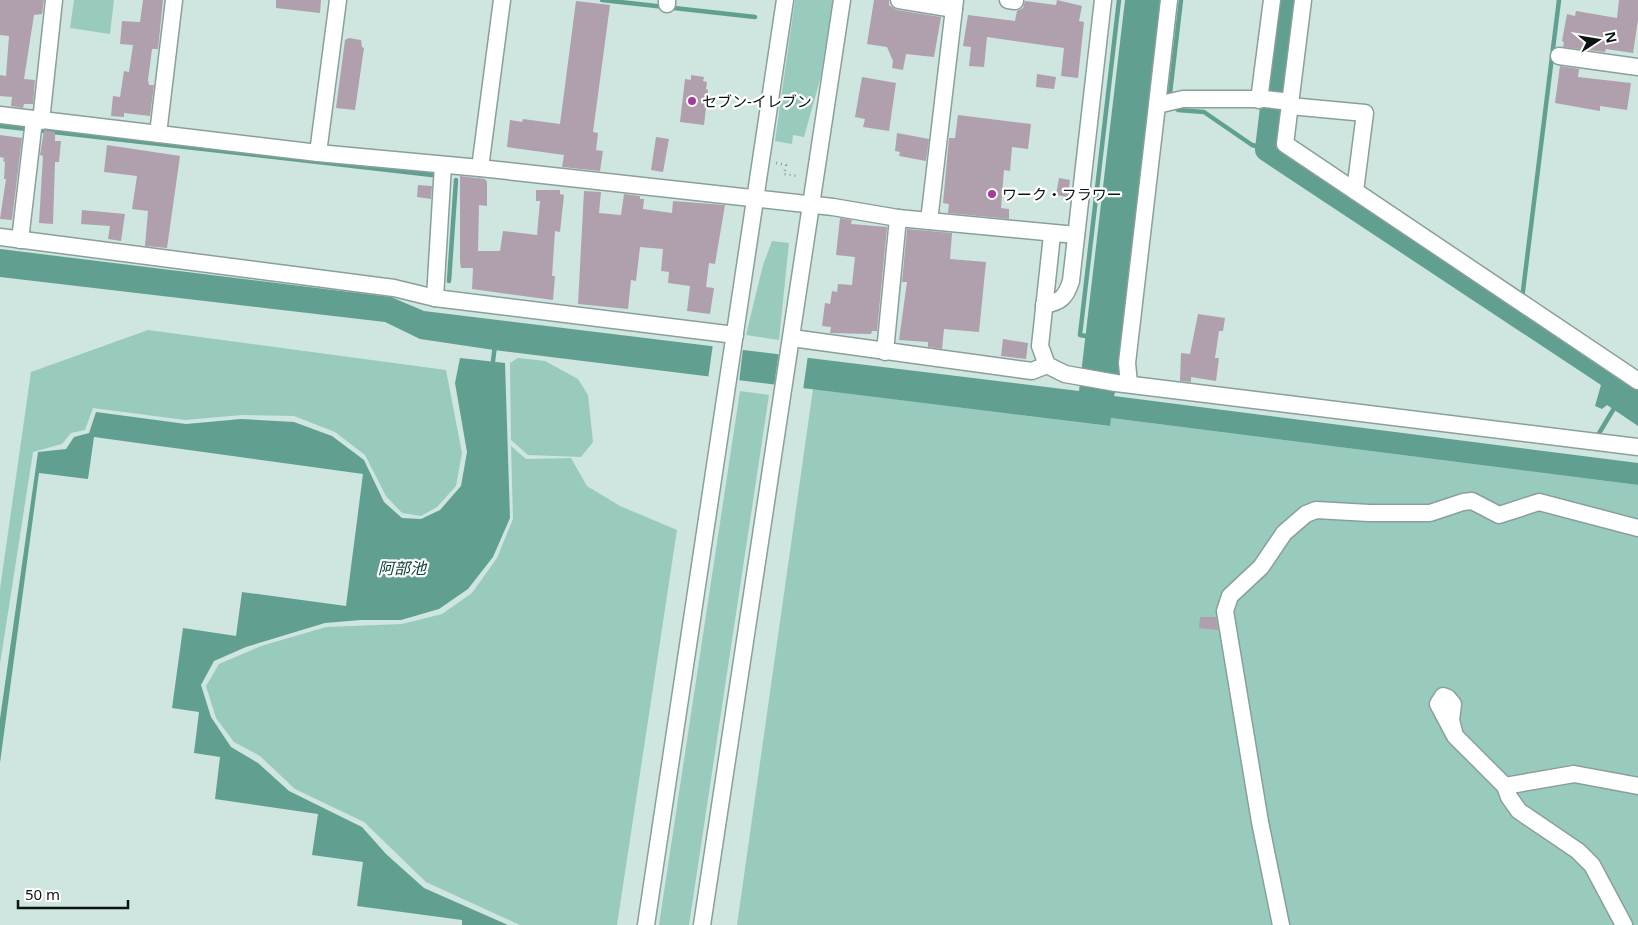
<svg xmlns="http://www.w3.org/2000/svg" width="1638" height="925" font-family="'Noto Sans','Noto Sans JP',sans-serif">
<rect width="100%" height="100%" fill="#cee6df"/>
<g fill="#99cabe">
<path d="M74,0H114L110,34L70,28Z"/>
<path d="M795,0H833L821,76L804,137L793,135L792,144L775,141Z"/>
<path d="M772,241L789,243L779,340L746,335L763,265Z"/>
<path d="M148,330L446,370L462,453L456,486L437,507L421,516L402,513L386,496L365,455L335,432L294,416L242,415L185,420L93,408L85,430L71,433L62,444L33,452L0,664V589L31,372Z"/>
<path d="M518,358L545,361L578,379L588,395L593,442L581,457L528,455L511,440L510,363Z"/>
<path d="M813,389L1109,426L1111,418L1638,485V925H737Z"/>
<path d="M740,391L769,395L689,925H659Z"/>
<path d="M511,446L526,459L571,458L587,486L620,506L677,530L617,925H520L426,882L364,822L295,789L260,756L234,742L216,718L206,686L219,664L261,646L326,627L402,624L442,614L472,593L497,558L513,519Z"/>
</g>
<g fill="#61a091">
<path d="M1125,0H1162L1120,377L1114,396L1638,463V485L1111,418L1110,426L494,350L420,339L385,322L0,277V249L391,297L424,311L1079,391Z"/>
<path d="M460,358L505,363L510,518L493,557L468,589L439,609L401,620H361L325,623L246,647L214,661L201,685L211,717L231,747L258,763L289,791L362,827L386,854L424,888L508,925H462V920L357,906L363,862L312,855L318,814L215,799L220,757L194,753L199,712L172,708L183,628L236,636L242,592L346,606L363,474L94,437L88,479L39,473L0,763V719L38,452L66,449L74,437L89,433L96,412L186,424L241,419L294,422L332,436L364,460L384,502L402,518L421,519L440,510L461,486L467,452L455,383Z"/>
<path d="M1600,361L1638,388V426L1607,405L1602,409L1595,406L1601,385L1594,370Z"/>
</g>
<g fill="#cee6df">
<path d="M713,344L743,348L739,383L708,379Z"/>
<path d="M779,352L808,355L803,390L774,386Z"/>
</g>
<g fill="none" stroke-linecap="round" stroke-linejoin="round">
<g stroke="#61a091" stroke-width="4.5">
<path d="M602,0L755,17"/>
<path d="M1172,99L1170,93L1181,0"/>
<path d="M1174,106L1178,110L1204,112L1252,145L1268,149"/>
<path d="M0,126L432,175"/>
<path d="M449,281L456,180"/>
<path d="M1522,299L1559,0"/>
<path d="M1091,337L1080,335L1119,0"/>
<path d="M493,361L495,345"/>
<path d="M1598,435L1616,405"/>
</g>
<path stroke="#61a091" stroke-width="26" d="M1286,0L1268,149L1638,394"/>
</g>
<g fill="#b09fad">
<path d="M0,0H44L42,14L34,15L24,79L35,80L33,104H24L23,108L11,106L12,97L0,96V75L6,76L9,36L0,35Z"/>
<path d="M143,0H163L158,49H152L148,80L149,85H154L150,116L124,113V117L111,116L113,96L120,97L124,71L129,72L133,45L120,44L122,21L140,22Z"/>
<path d="M276,0H321L320,13L276,8Z"/>
<path d="M874,0H889V5L897,10L941,17L934,57L906,54L903,70L892,68L893,61L887,47L867,44Z"/>
<path d="M1057,0L1082,6L1079,21L1084,22L1078,78L1061,76L1064,48L987,37L984,67L969,66L971,47L963,46L968,15L1015,21L1017,11L1023,8L1025,1L1056,5Z"/>
<path d="M1619,0H1638V20L1633,53L1606,49L1605,52L1563,47L1564,42L1562,41L1567,14L1575,16L1576,11L1617,18Z"/>
<path d="M576,1L610,5L593,132L598,133L596,150L603,151L600,171L562,167L564,155L507,147L510,120L522,122L523,119L560,124Z"/>
<path d="M349,38L361,40L362,47L364,48L355,110L336,108L345,40Z"/>
<path d="M1560,66L1579,69L1578,77L1631,83L1627,110L1600,106V111L1555,103Z"/>
<path d="M1037,74L1056,77L1054,89L1036,87Z"/>
<path d="M691,75L704,77L703,81L707,82L706,89L708,90L704,125L680,122L685,79L691,80Z"/>
<path d="M862,77L896,83L889,131L863,127L865,119L855,117Z"/>
<path d="M958,115L1031,124L1028,149L1012,147L1010,171L1004,170L1001,208L1009,209V219L948,213L949,204L943,203L949,138H955Z"/>
<path d="M44,130L55,132V141H61L59,162H55L53,224L39,223L43,156L40,155Z"/>
<path d="M897,133L929,139L926,161L899,156L900,152L895,151Z"/>
<path d="M0,135L22,138L12,220L0,219L6,179H4L5,162L3,161L4,158L0,157Z"/>
<path d="M656,137L669,139L663,172L651,170Z"/>
<path d="M107,145L180,156L167,248L145,246L148,211L132,209L137,176L104,172Z"/>
<path d="M460,176L485,179L487,182V206L479,205L478,251H500L503,231L537,235L540,201H536V190H560V194L564,195L560,232L555,231L552,276H555L553,300L472,289L473,268H461L460,261Z"/>
<path d="M1059,178L1070,180L1068,197L1056,195Z"/>
<path d="M418,185L432,186L431,199L417,197Z"/>
<path d="M584,191L601,192L599,213L621,215L624,194L640,196V199H644L643,209L672,213L673,201L725,205L715,264L709,263L706,287L714,288L710,314L687,311L690,286L668,283L669,272L661,271L663,249L640,247L636,281L631,280L628,309L578,304Z"/>
<path d="M82,210L125,214L121,241L108,239L110,226L81,224Z"/>
<path d="M840,218L852,220L851,224L887,227L877,331H872L871,334L830,333L831,327L822,326L825,303L830,304L832,291L837,292L838,284L852,285L855,257L836,255Z"/>
<path d="M907,229L952,233L950,259L986,262L979,332L944,329L942,349L928,347V342L899,340L907,282H902Z"/>
<path d="M1198,314L1225,318L1223,331H1219L1215,358H1219L1216,381L1191,377V382L1180,381L1181,353L1190,354Z"/>
<path d="M1003,339L1028,343L1026,359L1001,356Z"/>
<path d="M1200,617H1216L1218,630L1199,628Z"/>
</g>
<g fill="none" stroke-linecap="round" stroke-linejoin="round">
<defs>
<g id="minor">
<path d="M899,0L954,9"/>
<path d="M1008,0L1015,1"/>
<path d="M1303,0L1285,144L1638,381"/>
<path d="M667,4V0"/>
<path d="M1559,56L1638,67"/>
<path d="M1259,100L1272,0"/>
<path d="M1157,105L1169,0"/>
<path d="M1290,106L1365,113L1355,191"/>
<path d="M0,115L318,153L480,168L833,207L898,218L1076,235"/>
<path d="M41,121L54,0"/>
<path d="M158,134L174,0"/>
<path d="M318,153L338,0"/>
<path d="M480,168L502,0"/>
<path d="M929,221L955,0"/>
<path d="M1052,235L1040,346L1047,365L1065,374L1116,383L1638,447"/>
<path d="M0,237L394,288L435,298L735,335"/>
<path d="M20,240L34,120"/>
<path d="M435,298L443,165"/>
<path d="M1044,305C1061,302 1066,297 1071,281L1103,0"/>
<path d="M792,338L1032,371L1047,365"/>
<path d="M885,352L898,218"/>
<path d="M1129,384L1127,363L1157,105L1183,99H1265L1291,102"/>
<path d="M1455,736L1451,720L1453,704L1448,698L1443,696L1438,704L1455,736L1505,786L1509,797L1519,811L1578,851L1592,865L1624,925"/>
<path d="M1505,786L1574,774L1638,786"/>
<path d="M646,925L785,0"/>
<path d="M702,925L842,0"/>
<path d="M1281,925L1260,822L1225,611L1230,596L1261,567L1284,533L1306,514L1316,510L1369,513H1430L1463,502L1472,501L1499,515L1539,502L1638,528"/>
</g>
</defs>
<use href="#minor" stroke="#89a09a" stroke-width="19"/>
<path stroke="#889a95" stroke-width="2.5" stroke-dasharray="1 4" stroke-linecap="butt" d="M776,163L786,165L784,174L798,176"/>
<use href="#minor" stroke="#fff" stroke-width="16"/>
</g>
<g fill="#a53b9c" stroke="#fff" stroke-width="2">
<circle cx="692" cy="101" r="5"/>
<circle cx="992" cy="194" r="5"/>
</g>
<g text-anchor="middle" dominant-baseline="central" stroke-width="4.5" stroke-linejoin="round" paint-order="stroke">
<g font-size="15" fill="#0c1412" stroke="#fff" text-anchor="start">
<text x="702" y="101">セブン-イレブン</text>
<text x="1002" y="194">ワーク・フラワー</text>
</g>
<g font-size="16" font-style="italic" fill="#084238" stroke="#fff">
<text x="402" y="568">阿部池</text>
</g>
</g>
<g transform="translate(1598 40) rotate(78)" stroke="#ffffff" stroke-width="4" paint-order="stroke">
<path d="M0-4L9 19L0 12L-9 19Z" fill="#0c1412"/>
<text y="-8" font-size="14" font-weight="bold" text-anchor="middle" fill="#0c1412">N</text>
</g>
<path d="M18 900v8h110v-8" fill="none" stroke="#0c1412" stroke-width="2.5"/>
<text x="25" y="900" font-size="15" fill="#0c1412" stroke="#ffffff" stroke-width="4" paint-order="stroke">50 m</text>
</svg>
